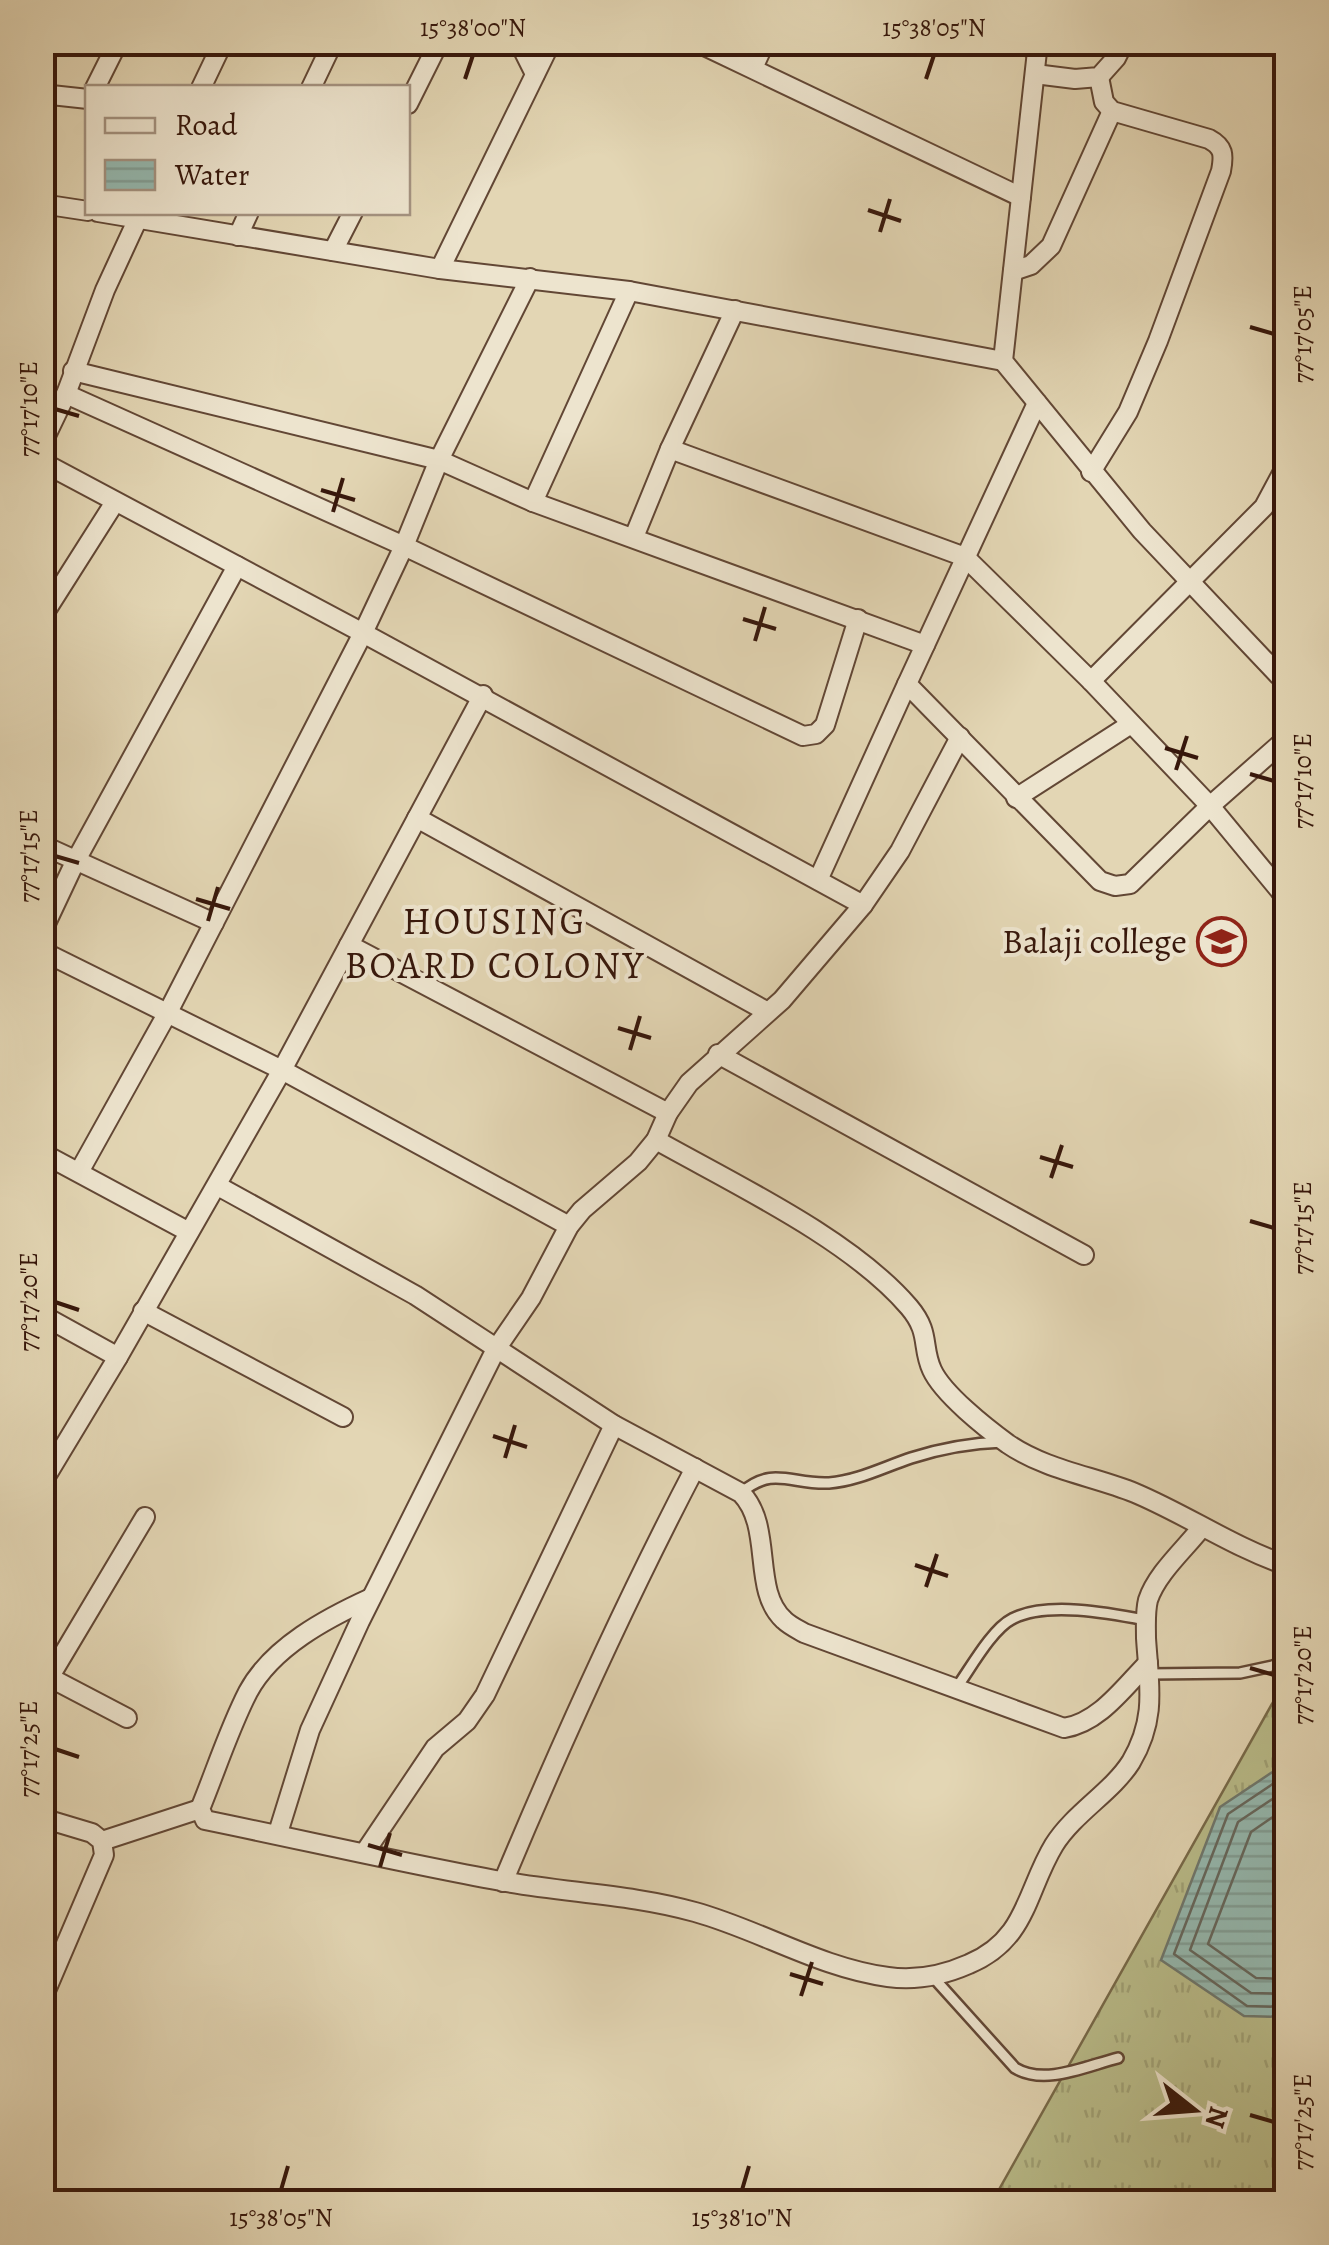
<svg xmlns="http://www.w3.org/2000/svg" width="1329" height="2245" font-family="Alegreya,serif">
<defs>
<pattern id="grass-tufts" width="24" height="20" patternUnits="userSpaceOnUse" patternTransform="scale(2.5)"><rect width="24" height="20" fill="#b9bc8a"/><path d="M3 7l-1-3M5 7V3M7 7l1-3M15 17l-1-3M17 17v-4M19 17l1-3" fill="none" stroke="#a0a176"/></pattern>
<pattern id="water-rules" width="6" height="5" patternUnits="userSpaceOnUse" patternTransform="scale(2.5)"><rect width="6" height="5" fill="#95b9b0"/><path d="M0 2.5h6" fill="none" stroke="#819e96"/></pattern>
</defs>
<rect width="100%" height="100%" fill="#e3d6b4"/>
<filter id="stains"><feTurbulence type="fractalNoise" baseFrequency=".002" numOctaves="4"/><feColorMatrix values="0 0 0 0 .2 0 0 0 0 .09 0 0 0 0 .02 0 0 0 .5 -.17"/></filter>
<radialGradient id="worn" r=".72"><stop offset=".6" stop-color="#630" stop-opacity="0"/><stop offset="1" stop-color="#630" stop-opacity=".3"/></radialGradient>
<path fill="url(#grass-tufts)" stroke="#786a4a" stroke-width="2.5" d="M1286,1679V2202H992Z"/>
<path fill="url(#water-rules)" stroke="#6f786e" stroke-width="2.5" d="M1286,1763V2017L1244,2016L1161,1960L1220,1807Z"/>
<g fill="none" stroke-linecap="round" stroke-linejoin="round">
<g stroke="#66685e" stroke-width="2.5">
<path d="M1286,1775L1228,1814L1174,1954L1247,2006L1286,2007"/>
<path d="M1286,1790L1238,1822L1190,1950L1251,1993L1286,1994"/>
<path d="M1286,1808L1251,1832L1208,1944L1256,1978L1286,1979"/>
</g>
<defs>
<g id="lane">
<path d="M741,1493C773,1465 792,1485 829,1483C857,1481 884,1467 911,1458C942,1448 971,1443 1003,1442"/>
<path d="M1149,1674L1240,1673L1286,1663"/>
<path d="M957,1687C970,1669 992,1629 1012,1619C1046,1601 1109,1613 1145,1620"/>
<path d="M933,1977L1015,2068C1045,2086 1086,2066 1118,2058"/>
</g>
<g id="street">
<path d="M519,42L535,74"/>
<path d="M696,42L1021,197"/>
<path d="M1019,42L1037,51"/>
<path d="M1038,42L1003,361L1142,531L1286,683"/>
<path d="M753,68L765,42"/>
<path d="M1035,74L1075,79L1099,77L1116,58L1124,42"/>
<path d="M95,88L118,42"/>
<path d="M201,88L223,42"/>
<path d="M311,88L333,42"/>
<path d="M42,94L88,99"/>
<path d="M408,104L439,42"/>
<path d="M42,204L88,211"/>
<path d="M98,212L440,269L629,291L1003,361"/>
<path d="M238,236L249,212"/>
<path d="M333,251L353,212"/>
<path d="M440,269L551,42"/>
<path d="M1013,271L1031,265L1051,246L1112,111"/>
<path d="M530,278L439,460L404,546L363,633L863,905"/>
<path d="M73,371L439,460L533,502L925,645"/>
<path d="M66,394L404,546L803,736L816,734L825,725L858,619"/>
<path d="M1037,403L907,684L1100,881L1115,886L1130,884L1210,806L1286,739"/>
<path d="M42,444L66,394L105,290L141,212"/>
<path d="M670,449L965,557L1091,681L1210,806L1286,898"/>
<path d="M42,462L363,633L167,1014L79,1172"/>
<path d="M1091,472L1128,412L1158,341L1221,171C1224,155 1224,147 1209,139L1112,111L1104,102L1099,77"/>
<path d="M533,502L629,291"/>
<path d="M634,537L670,449L735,310"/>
<path d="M42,617L115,502"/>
<path d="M1091,681L1264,507L1286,466"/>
<path d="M1016,798L1131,724"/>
<path d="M417,818L766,1011"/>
<path d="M42,845L214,923"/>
<path d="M818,880L907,684"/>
<path d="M42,932L75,862L237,566"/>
<path d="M349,945L668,1113"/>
<path d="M42,951L282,1070L483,695"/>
<path d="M718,1054L1084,1255"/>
<path d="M656,1140C734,1184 851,1239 909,1307C931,1333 921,1346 932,1370C943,1394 986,1428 1008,1444C1046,1470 1093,1476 1135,1493C1187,1515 1233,1547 1286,1565"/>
<path d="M42,1153L189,1232"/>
<path d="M218,1186L415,1295L614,1425L741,1493C774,1527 751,1590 784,1620C789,1625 797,1629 804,1633L1064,1728C1099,1723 1124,1687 1148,1663"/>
<path d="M143,1311L343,1417"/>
<path d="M42,1315L118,1357L42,1483"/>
<path d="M118,1357L282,1070L569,1226"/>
<path d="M371,1598C327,1618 272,1647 248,1692C229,1729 216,1770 200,1809L205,1820C303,1840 402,1863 501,1881C565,1893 631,1894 695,1912C760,1930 820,1968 888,1977C916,1981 944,1975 969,1964C1027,1940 1026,1891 1054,1845C1074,1813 1112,1792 1131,1762C1157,1718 1149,1685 1146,1638C1146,1625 1145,1612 1148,1600C1157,1573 1185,1549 1202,1527"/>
<path d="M43,1674L127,1718"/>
<path d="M49,1678L145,1517"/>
<path d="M42,1818L92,1833L102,1841L104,1855L42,2000"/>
<path d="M278,1833L310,1730L360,1621L496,1349L531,1298L569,1226L582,1210L638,1162L656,1140L668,1113L689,1083L782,1000L863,905L900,851L960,737"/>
<path d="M102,1841L200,1809"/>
<path d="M365,1852L435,1748L467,1721L485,1695L614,1425"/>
<path d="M503,1882C562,1741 624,1604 695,1468"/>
</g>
</defs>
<use href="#lane" stroke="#624735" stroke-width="14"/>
<use href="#street" stroke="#624735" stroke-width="22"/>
<use href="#lane" stroke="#ede4ce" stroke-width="9"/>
<use href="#street" stroke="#ede4ce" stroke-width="18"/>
</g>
<path fill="none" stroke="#37170b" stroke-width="4" d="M465,79L473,55M926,79L934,55M868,210L901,221M880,232L890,199M1250,327L1274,334M55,409L79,416M321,490L355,500M333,512L343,478M743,619L776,629M755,641L765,607M1165,748L1198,758M1176,770L1187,736M1250,774L1274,781M55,856L79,863M196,899L230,909M208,921L218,887M618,1028L651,1038M630,1050L640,1016M1040,1157L1073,1167M1051,1178L1062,1145M1250,1221L1274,1228M55,1302L79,1310M493,1436L527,1447M505,1458L515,1425M915,1565L948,1576M926,1587L937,1554M1250,1668L1274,1675M55,1749L79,1757M368,1845L402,1855M380,1867L390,1833M790,1974L823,1984M801,1996L812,1962M1250,2115L1274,2122M281,2190L288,2166M742,2190L749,2166"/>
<defs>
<symbol id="university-ring" viewBox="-11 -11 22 22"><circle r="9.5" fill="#ede4ce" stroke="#8f2418" stroke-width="1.5"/><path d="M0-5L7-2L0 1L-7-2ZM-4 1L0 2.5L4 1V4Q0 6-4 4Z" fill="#8f2418"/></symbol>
</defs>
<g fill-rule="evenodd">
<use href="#university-ring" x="1194" y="914" width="55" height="55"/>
</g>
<g text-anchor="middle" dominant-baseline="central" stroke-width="8" stroke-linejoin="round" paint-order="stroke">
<g font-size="35" fill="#37170b" stroke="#ede4ce" text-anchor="end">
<text x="1187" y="941">Balaji college</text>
</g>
<g font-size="38" letter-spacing="2.5" fill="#37170b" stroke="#ede4ce">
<text x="495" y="921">HOUSING<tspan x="495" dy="44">BOARD COLONY</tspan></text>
</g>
</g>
<rect width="1329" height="2245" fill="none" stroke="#e3d6b4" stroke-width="110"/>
<rect x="85" y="85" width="325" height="130" fill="#ede4ce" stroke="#a49280" stroke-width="2.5"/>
<rect x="105" y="118" width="50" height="15" fill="#ede4ce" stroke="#a49280" stroke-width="2.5"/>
<text x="175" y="135" font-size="30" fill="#37170b">Road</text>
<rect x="105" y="160" width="50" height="30" fill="url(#water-rules)" stroke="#a49280" stroke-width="2.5"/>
<text x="175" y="185" font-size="30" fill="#37170b">Water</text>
<g transform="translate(1194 2110) rotate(107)" stroke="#ede4ce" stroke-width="8" paint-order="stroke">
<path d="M0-8L18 38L0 25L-18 38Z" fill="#37170b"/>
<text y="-15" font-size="28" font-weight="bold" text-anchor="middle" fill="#37170b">N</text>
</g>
<rect x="55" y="55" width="1219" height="2135" fill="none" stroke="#37170b" stroke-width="4"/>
<g font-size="25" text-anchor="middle" fill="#37170b">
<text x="473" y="36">15°38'00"N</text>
<text x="934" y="36">15°38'05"N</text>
<text transform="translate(1302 334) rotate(-90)" y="9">77°17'05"E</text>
<text transform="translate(28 409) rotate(-90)" y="9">77°17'10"E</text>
<text transform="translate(1302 781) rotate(-90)" y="9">77°17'10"E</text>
<text transform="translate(28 856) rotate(-90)" y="9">77°17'15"E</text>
<text transform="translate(1302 1228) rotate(-90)" y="9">77°17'15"E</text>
<text transform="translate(28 1302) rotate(-90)" y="9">77°17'20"E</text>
<text transform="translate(1302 1675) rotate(-90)" y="9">77°17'20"E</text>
<text transform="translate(28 1749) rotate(-90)" y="9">77°17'25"E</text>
<text transform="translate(1302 2122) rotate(-90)" y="9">77°17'25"E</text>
<text x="281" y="2226">15°38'05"N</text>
<text x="742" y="2226">15°38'10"N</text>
</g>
<rect width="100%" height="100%" filter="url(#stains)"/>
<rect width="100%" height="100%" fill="url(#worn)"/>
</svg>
